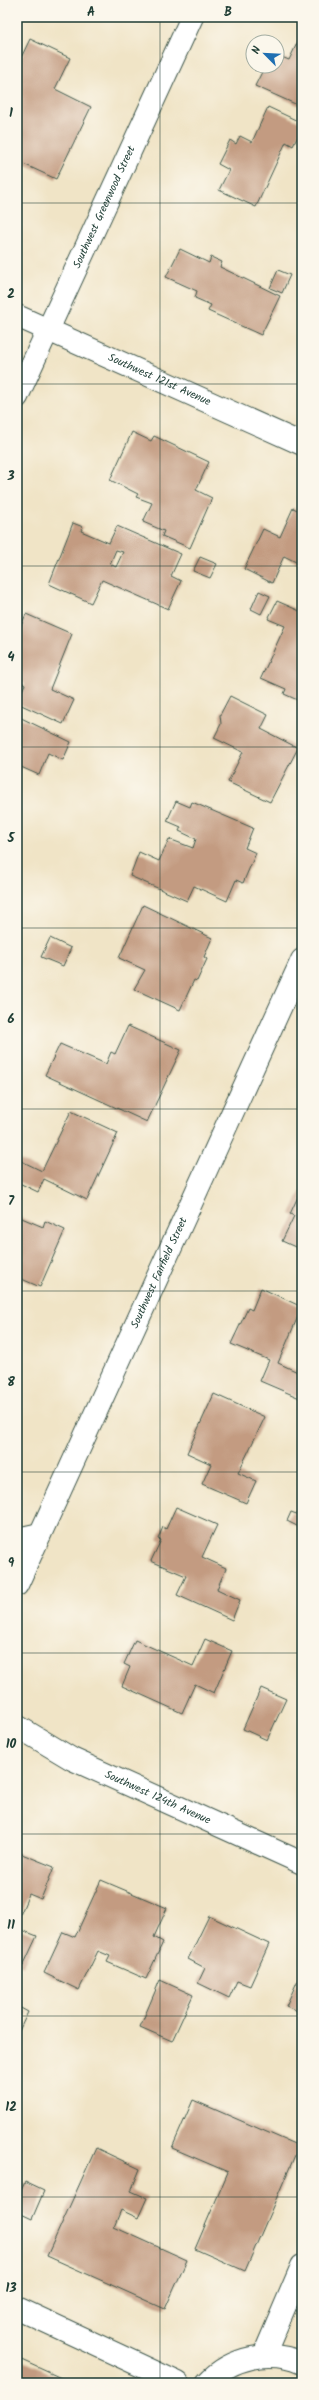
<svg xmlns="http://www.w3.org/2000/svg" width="319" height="2400" font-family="Kalam,sans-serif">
<rect width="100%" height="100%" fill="#fbf7ec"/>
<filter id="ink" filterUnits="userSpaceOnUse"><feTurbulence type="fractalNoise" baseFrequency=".025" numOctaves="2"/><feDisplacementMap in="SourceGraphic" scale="8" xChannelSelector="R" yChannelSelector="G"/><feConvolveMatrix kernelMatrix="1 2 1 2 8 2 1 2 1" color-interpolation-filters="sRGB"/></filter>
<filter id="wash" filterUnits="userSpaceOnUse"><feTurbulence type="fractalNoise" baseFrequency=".012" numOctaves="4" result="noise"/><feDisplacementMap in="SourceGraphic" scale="16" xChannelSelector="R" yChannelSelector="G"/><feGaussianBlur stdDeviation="0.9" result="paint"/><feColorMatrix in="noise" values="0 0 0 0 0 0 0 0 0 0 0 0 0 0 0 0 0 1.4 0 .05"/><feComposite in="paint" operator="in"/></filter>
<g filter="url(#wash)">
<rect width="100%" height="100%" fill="#f0e4c6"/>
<g id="blocks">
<g fill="#c39b81" fill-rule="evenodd">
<path d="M302,33V107L255,86L265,66H277L279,56L289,60Z"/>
<path d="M30,39L70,58L55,89L91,107L56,179L17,161V132L19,127H17V66Z"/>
<path d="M268,107L302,123V128L293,146L286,142L256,207L219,190L229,170L218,164L230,140L236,144L240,136L252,142Z"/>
<path d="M180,249L209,263L211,257L222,262L220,267L280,296L261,335L208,311L211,305L195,298L197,291L166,277Z"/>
<path d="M278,270L290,275L282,293L270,288Z"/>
<path d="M132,432L151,441L154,436L209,462L196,490L212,498L190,548L162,536L164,531L143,522L152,503L136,497L138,494L110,480Z"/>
<path d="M293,508L302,512V565L284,556L272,583L244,569L263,529L280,537Z"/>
<path d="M73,523L83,527L81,531L109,543L117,526L181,554L171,576L181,581L168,609L102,580L91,603L49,584ZM116,550L123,552L116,567L110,564Z"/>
<path d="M200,557L217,564L210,578L193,571Z"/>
<path d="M259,591L270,596L261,614L251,609Z"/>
<path d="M277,601L302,612V702L284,694L286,689L261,678L285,626L268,619Z"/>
<path d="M26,614L72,634L50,689L74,700L63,724L17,703L25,684L17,680V635Z"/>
<path d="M230,696L268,715L261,729L298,748L270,802L228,782L243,752L214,738L221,724L220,715Z"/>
<path d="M17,716L71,742L63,760L48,753L39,775L21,767L17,775Z"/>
<path d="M176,801L190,807L192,802L253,828L245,848L256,853L243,883L236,880L227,901L194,886L187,901L130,876L139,852L159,861L169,839L193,848L196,839L179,831L181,827L167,821Z"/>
<path d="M143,905L212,938L204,957L207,959L197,981L194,980L180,1010L134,989L145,970L119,958Z"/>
<path d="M50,938L71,948L63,966L41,957Z"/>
<path d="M128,1026L181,1050L147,1122L45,1075L60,1044L106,1064L111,1052L115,1054Z"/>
<path d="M71,1111L118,1133L87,1200L44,1179L38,1192L17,1182V1159L42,1171Z"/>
<path d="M302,1188V1250L282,1241L294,1216L290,1214Z"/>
<path d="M17,1216L43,1227L45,1221L65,1230L40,1287L17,1277Z"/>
<path d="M261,1288L302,1307L278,1363L302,1374V1399L260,1381L269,1360L231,1344L248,1308L252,1310Z"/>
<path d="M214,1394L265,1417L238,1473L256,1481L246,1503L202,1484L211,1464L187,1453Z"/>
<path d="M176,1507L217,1525L202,1557L226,1568L217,1589L240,1600L232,1620L177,1595L186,1576L151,1561L161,1540L158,1539L163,1527L166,1529Z"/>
<path d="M291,1512L302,1516L299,1527L287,1521Z"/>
<path d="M205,1639L232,1651L214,1693L195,1684L182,1713L122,1686L130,1667L124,1664L135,1640L193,1666Z"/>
<path d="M261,1688L286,1699L267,1740L243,1729Z"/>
<path d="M17,1852L54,1867L41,1899L29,1894L17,1922Z"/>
<path d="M101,1880L167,1908L154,1937L163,1942L146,1979L107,1962L110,1956L98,1951L79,1990L44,1973L63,1932L75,1937Z"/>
<path d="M209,1916L269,1944L250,1986L237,1981L229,1998L198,1983L205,1968L188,1959Z"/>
<path d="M17,1928L37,1936L23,1966L17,1963Z"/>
<path d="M302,1971V2013L286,2006Z"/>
<path d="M160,1980L193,1995L172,2041L140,2027Z"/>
<path d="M17,2006L28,2012L19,2031L17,2030Z"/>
<path d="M193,2100L299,2146L245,2271L195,2249L228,2172L172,2148Z"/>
<path d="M96,2148L140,2169L131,2191L147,2198L138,2218L121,2210L114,2227L187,2260L165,2309L47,2256Z"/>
<path d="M25,2182L44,2191L32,2219L17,2212V2199Z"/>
<path d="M17,2358L72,2383H17Z"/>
</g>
</g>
</g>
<g filter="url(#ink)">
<use href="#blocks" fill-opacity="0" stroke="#3e564a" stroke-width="1"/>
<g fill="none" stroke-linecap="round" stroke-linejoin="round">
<defs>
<g id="minor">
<path id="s1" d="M17,316L302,444"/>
<path id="s2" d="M17,397L192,17"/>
<path d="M17,1539L40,1534"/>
<path id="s3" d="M17,1585L302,960"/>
<path id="s4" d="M17,1726L72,1759L302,1863"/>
<path d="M17,2308L178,2383"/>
<path d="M264,2355L302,2266"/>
<path d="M207,2383C231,2357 270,2349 302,2363"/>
</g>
</defs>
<use href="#minor" stroke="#3e564a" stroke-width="24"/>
<use href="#minor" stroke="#fff" stroke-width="22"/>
</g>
</g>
<path fill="none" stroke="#1f3d34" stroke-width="1" stroke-opacity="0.55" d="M160,17V2383M17,203H302M17,384H302M17,566H302M17,747H302M17,928H302M17,1109H302M17,1291H302M17,1472H302M17,1653H302M17,1834H302M17,2016H302M17,2197H302"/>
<g text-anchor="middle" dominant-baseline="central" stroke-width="4" stroke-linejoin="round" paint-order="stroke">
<g font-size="11" fill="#1f3d34" stroke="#fbf7ec">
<text stroke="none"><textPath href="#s2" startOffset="209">Southwest Greenwood Street</textPath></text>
<text stroke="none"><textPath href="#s1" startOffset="156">Southwest 121st Avenue</textPath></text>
<text stroke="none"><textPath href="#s3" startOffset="343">Southwest Fairfield Street</textPath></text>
<text stroke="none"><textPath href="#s4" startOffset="158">Southwest 124th Avenue</textPath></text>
</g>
</g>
<rect width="319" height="2400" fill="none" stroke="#fbf7ec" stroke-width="44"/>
<g transform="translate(265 54) rotate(294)"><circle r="19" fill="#fbf7ec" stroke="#a3ada2"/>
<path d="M0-3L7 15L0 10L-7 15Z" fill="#1f6fb2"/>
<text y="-6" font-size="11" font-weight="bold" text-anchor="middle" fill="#1f3d34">N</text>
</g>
<rect x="22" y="22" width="275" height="2356" fill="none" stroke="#1f3d34" stroke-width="1.5"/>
<g font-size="13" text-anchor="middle" font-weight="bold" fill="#1f3d34">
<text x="91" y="16">A</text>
<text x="228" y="16">B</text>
<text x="11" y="117">1</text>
<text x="11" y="298">2</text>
<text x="11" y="480">3</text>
<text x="11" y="661">4</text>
<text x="11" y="842">5</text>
<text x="11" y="1023">6</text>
<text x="11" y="1205">7</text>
<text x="11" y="1386">8</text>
<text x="11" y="1567">9</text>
<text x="11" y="1748">10</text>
<text x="11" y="1929">11</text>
<text x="11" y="2111">12</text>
<text x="11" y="2292">13</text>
</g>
</svg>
